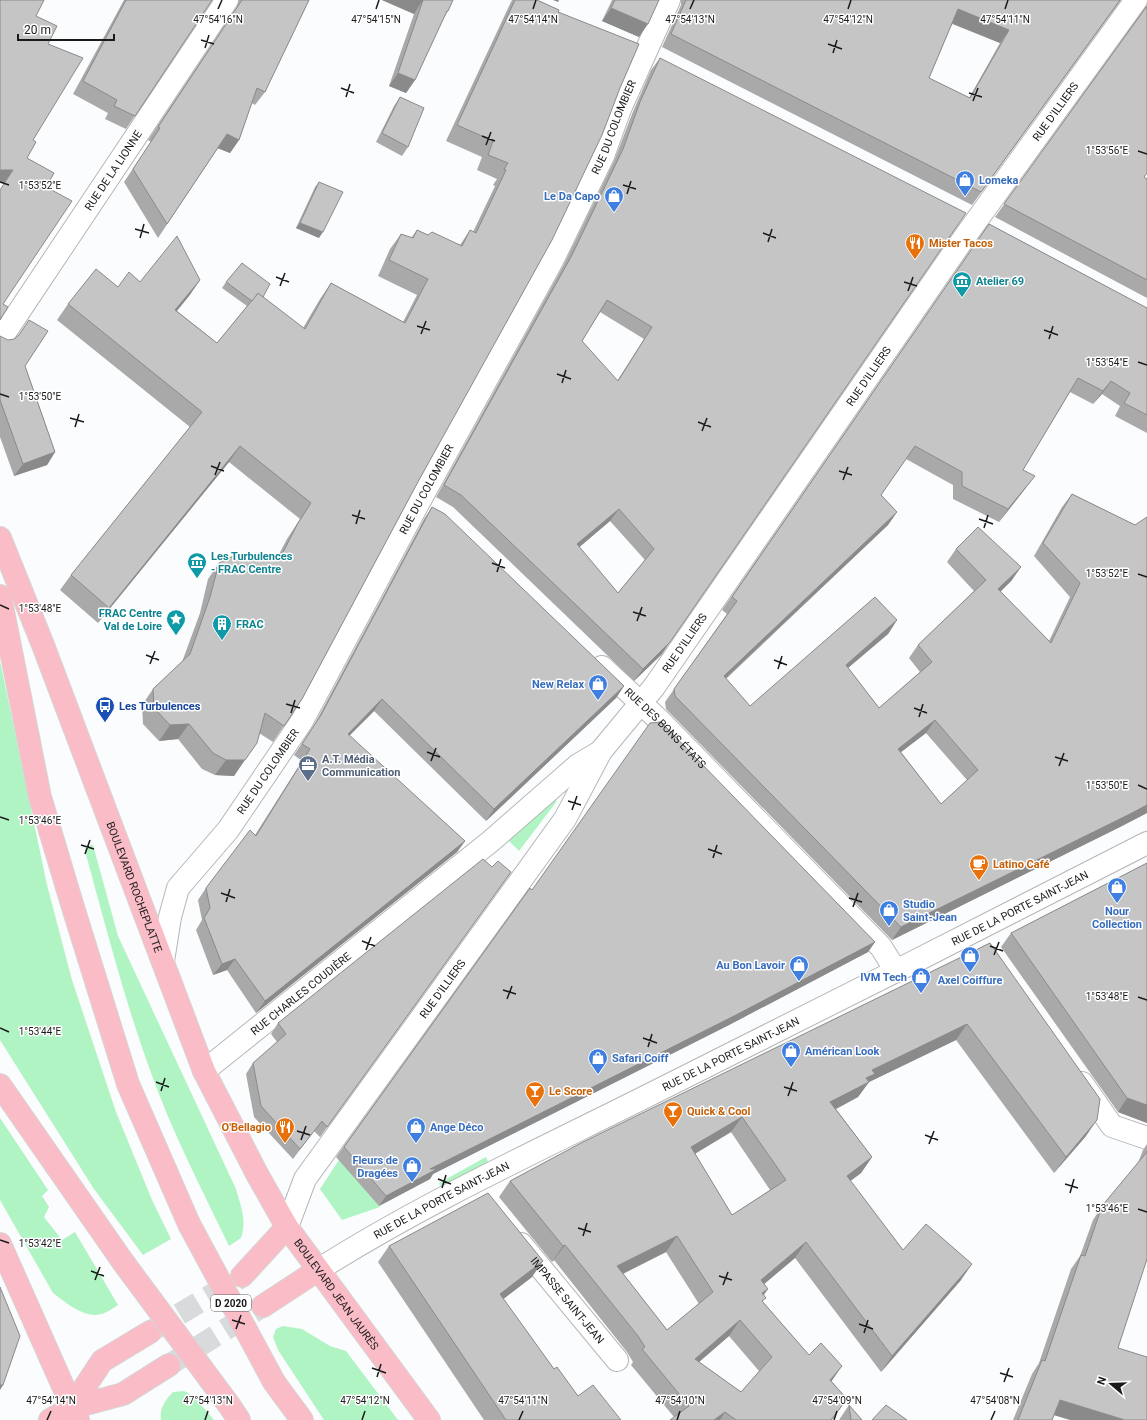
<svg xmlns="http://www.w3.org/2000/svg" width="1147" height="1420" font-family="Roboto,sans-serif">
<rect width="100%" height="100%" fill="#fbfcfd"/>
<g fill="#b0f4c4">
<path d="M0,661L47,885L72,980L116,1112L152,1200L171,1239L143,1255L94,1189L0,1040Z"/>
<path d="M555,800L557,801L519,851L508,840Z"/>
<path d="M93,845L118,936L236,1189C241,1207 247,1220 241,1238L229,1246C208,1202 186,1159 167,1114C132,1030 109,938 85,851L86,846Z"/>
<path d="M0,1118L48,1190L42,1196L49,1207L44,1217L62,1240L75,1232L118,1305C113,1308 107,1313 101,1314C85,1319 65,1302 53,1293L0,1200Z"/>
<path d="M486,1157L489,1164L441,1187L439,1183Z"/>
<path d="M339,1160L380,1207L342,1220L320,1189Z"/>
<path d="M283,1326L302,1329L330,1346L346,1351L398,1420H324L278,1350L273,1337L276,1329Z"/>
<path d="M184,1391L194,1396L214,1420H161C159,1409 165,1400 173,1392Z"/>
</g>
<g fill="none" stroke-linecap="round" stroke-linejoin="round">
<g stroke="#d9dadb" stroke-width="22" stroke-dasharray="22 11" stroke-linecap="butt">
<path d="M151,1331L240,1278"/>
<path d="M169,1365L263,1306"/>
</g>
<defs>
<g id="minor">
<path id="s1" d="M0,340L227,0"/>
<path id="s2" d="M602,667L658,719L881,947L896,971"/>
<path id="s3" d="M163,961L170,917L178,888L228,830L302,721L419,502L552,261L603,156L620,109L669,0"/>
<path id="s4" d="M204,1071L491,841L578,765L600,752"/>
<path d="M1082,1083L1112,1126L1147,1138"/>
<path id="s5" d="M287,1227L305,1179L565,819L601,751L654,687L966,235L1136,0"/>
<path id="s6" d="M521,1244L617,1360"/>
<path id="s7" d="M318,1270C422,1204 535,1152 645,1097C813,1013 980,929 1147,843"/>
</g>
<g id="major">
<path id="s8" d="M0,538L43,645L204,1071L257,1174L287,1227L429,1420"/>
<path d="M0,596L40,797L72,904L128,1084L189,1224"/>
<path d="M0,1085L123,1262"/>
<path d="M0,1244L78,1420"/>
<path d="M242,1276L287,1227"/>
<path d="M263,1306L318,1270"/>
<path d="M274,1382L302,1420"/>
<path d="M229,1405L239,1420"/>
<path d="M71,1408L102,1361L150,1332"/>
<path d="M50,1420L71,1408L123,1394L169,1365"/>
</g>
</defs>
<use href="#minor" stroke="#b6b6b7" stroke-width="24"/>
<use href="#major" stroke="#d6d6d6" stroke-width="24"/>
<use href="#minor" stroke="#fff" stroke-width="22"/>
<use href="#major" stroke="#fabcc6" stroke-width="22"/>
<defs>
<g id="major-bridge">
<path d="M189,1224L274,1382"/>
<path d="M123,1262L229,1405"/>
</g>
</defs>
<use href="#major-bridge" stroke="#d6d6d6" stroke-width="24" stroke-linecap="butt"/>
<use href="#major-bridge" stroke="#fabcc6" stroke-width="22"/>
</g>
<g fill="#a9a9aa" fill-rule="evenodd">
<path d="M124,0H212L126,129L105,119L108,113L73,94Z"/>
<path d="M239,0H309L265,92L255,105L252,103L239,140L230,153L218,148L158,238L124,182L151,142L148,140L237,7Z"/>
<path d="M382,0H453L448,11L443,19L415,80L406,93L389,86L414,14Z"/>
<path d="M512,0H537L559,10L419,480L302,699L273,742L259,733L234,776L215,775L202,769L178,739L159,741L143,724L142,705L153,689L182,662L200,613L208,579L219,563L276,560L287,539L300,519L229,462L98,623L60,590L71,575L190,427L57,320L68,304L118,287L140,282L200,280L189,296L177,311L217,343L247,306L222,288L226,282L263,297L303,328L320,299L331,283L403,322L417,295L378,276L390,249L401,234L411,238L417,230L428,235L460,245L470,230L473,232L495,186L493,185L497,179L477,170L482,157L446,141L510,4Z"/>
<path d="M612,0H659L639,37L602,21Z"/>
<path d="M681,0H1121L972,205L662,47L681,5ZM952,24L1000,43L969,98L929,78Z"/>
<path d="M1147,5V173L1144,177L1147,179V298L995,217Z"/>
<path d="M660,58L662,654L634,681L453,507L436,497L563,266L614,161L632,114L651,70ZM600,312L644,339L617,381L582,341ZM610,521L645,560L618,593L579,547Z"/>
<path d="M400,97L408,147L402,156L376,142L394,106Z"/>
<path d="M319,182V238L296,228L315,187Z"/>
<path d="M989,224L1147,308V433L1115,416L1120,406L1102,394L1093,404L1070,392L1023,470L1025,489L999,522L953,499V485L906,459L881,495L897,512L888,525L726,679L750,706L897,620L888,634L848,668L879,708L920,672L909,658L918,645L974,591L947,562L956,549L1012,580L1000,592L1049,641L1070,597L1034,556L1062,507L1072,494L1135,525L1147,517V813L1120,827L892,940L666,709L665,702L727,614L722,610ZM926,733L967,780L941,804L901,752Z"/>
<path d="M0,336L25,366L55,452L47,465L14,476L0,437Z"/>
<path d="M432,507L624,686L616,698L486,821L374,711L349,736L465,841L457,852L256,1013L227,970L213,975L196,930L202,920L198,900L206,888L255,835L302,761L294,755L313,727L424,519Z"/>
<path d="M1147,863V1123L1118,1112L1001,947L1011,933Z"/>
<path d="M492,867L511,872L320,1137L314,1131L293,1159L254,1117L246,1074L253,1063L277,1042L271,1034L278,1023Z"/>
<path d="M530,888L532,890L875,942L868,952L729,1025L433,1174L430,1179L379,1206L336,1157Z"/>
<path d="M990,943L1086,1136L1054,1173L956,1040L869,1082L858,1097L836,1109L872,1157L861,1173L850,1181L903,1250L961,1280L881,1372L795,1258L764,1284L763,1302L847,1399L832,1420H670L674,1417L631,1365L633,1362L627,1352L554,1260L552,1262L499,1197L510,1181ZM731,1132L770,1190L732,1215L695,1154ZM666,1252L699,1304L667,1330L623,1274ZM729,1336L759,1371L741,1392L699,1362Z"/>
<path d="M1147,1144V1259L1054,1415L1052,1420H1013L1032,1374L1039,1363L1071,1269L1080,1256L1093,1220L1102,1206L1138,1163L1143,1150Z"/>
<path d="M389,1246L532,1277L503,1299L554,1369L578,1396L621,1420H484L378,1262Z"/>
<path d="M849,1405L862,1420H839Z"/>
</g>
<g fill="#8a8a8b">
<path d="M382,0H423L414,14Z"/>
<path d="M553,0H559L558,2Z"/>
<path d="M611,8L648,24L639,37L602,21Z"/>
<path d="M958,9L1009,30L1000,43L949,22Z"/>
<path d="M398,73L415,80L406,93L389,86Z"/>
<path d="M227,134L239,140L230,153L217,148Z"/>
<path d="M0,170H13L4,183H0Z"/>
<path d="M300,223L323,232L319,238L296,228Z"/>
<path d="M200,280L189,296L164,326L175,310Z"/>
<path d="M1111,381L1102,394L1093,404L1103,391Z"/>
<path d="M240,446L229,462L98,623L109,608Z"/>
<path d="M55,452L47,465L14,476L23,464Z"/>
<path d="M1035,476L1025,489L999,522L1008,509Z"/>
<path d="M619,509L610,521L569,556L577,544Z"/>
<path d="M897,512L888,525L714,689L724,676Z"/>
<path d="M1021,567L1012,580L989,603L998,589Z"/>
<path d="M897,620L888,634L836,678L846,665Z"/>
<path d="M670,642L662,654L634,681L643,669Z"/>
<path d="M624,686L616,698L486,821L494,809Z"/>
<path d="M382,699L374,711L339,746L348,734Z"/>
<path d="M935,720L926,733L888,762L898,749Z"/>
<path d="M189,724L178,739L159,741L170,725Z"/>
<path d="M226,760H245L234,776L215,775Z"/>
<path d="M1147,805V813L1120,827L892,940L901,927Z"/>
<path d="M465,841L457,852L256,1013L265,1001Z"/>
<path d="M875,942L868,952L729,1025L433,1174L430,1179L379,1206L386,1196L430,1169Z"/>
<path d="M235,959L227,970L213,975L222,964Z"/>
<path d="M967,1024L956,1040L869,1082L858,1097L819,1118L830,1102L872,1070Z"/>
<path d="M1127,1098L1147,1105V1123L1118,1112Z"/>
<path d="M742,1117L731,1132L679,1163L691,1147Z"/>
<path d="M1097,1120L1086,1136L1054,1173L1066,1157Z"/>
<path d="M872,1157L861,1173L836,1192L847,1176Z"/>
<path d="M677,1236L666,1252L606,1282L617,1266Z"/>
<path d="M806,1242L795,1258L750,1296L761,1280Z"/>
<path d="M565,1245L554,1260L552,1262L563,1246Z"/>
<path d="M543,1261L532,1277L489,1310L500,1294Z"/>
<path d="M972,1264L961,1280L881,1372L892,1356Z"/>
<path d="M768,1289L757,1305L762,1293Z"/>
<path d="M740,1320L729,1336L684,1375L695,1359Z"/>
<path d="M842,1366L831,1382L830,1380Z"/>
<path d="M0,1385H3L0,1390Z"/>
<path d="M1060,1400L1125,1420H1070L1050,1414Z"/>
<path d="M725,1412L720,1420H714Z"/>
</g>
<g fill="#c5c5c6" stroke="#8a8a8b" fill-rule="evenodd">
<path d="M0,0H44L36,16L57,26L48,44L83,58L33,140L36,142L27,158L54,173L46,187L72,201L3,304L8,307L0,320V190L13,170H0Z"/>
<path d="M126,0H212L135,116L114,106L117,100L83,81Z"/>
<path d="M242,0H309L265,92L257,88L239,140L227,134L167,224L133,169L160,128L158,127Z"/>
<path d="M422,0H453L448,11H447L415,80L398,73L423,0Z"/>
<path d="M515,0H537L559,10L558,12L639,44L620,88L602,135L552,240L419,480L302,699L284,726L265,713L257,743L245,760H226L213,753L189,724L170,725L154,708L153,689L190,654L210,597L219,563L231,557L248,556L279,560L298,523L311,503L240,446L109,608L71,575L202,412L68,304L96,269L118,287L129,272L140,282L177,236L200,280L175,310L217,343L258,293L305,329L331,283L405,323L428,279L389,260L401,234L413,238L417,230L428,235L432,232L462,246L470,230L476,233L506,170L504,169L508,163L488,155L493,141L457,125Z"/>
<path d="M615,0H659L648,24L611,8Z"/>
<path d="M686,0H1120L981,192L671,34ZM958,9L1009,30L970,98L929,78Z"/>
<path d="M1147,6V173L1144,177L1147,179V280L1004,204Z"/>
<path d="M660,58L966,213L670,642L643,669L461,495L444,485L572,255L623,149L640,102ZM607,300L652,327L618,381L582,341ZM619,509L654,549L618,593L577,544Z"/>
<path d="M400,97L424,108L408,147L382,133Z"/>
<path d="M319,182L343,192L323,232L300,223Z"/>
<path d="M989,224L1147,308V415L1124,403L1130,393L1111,381L1103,391L1078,378L1023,470L1035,476L1008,509L962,486V472L915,446L881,495L897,512L724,676L750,706L875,597L897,620L846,665L879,708L932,662L918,645L986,580L956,549L978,527L1021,567L998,589L1051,643L1080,583L1043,543L1072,494L1135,525L1147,517V805L1130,814L901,927L675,696L674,689L737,601L732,597ZM935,720L978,770L941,804L898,749Z"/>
<path d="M242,263L270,284L263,297L258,293L252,301L226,282Z"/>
<path d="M29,320L48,331L25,366L55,452L23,464L0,400V336L8,340L14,339L19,335Z"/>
<path d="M432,507L445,514L624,686L494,809L382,699L348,734L465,841L265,1001L235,959L222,964L204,918L210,908L206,888L250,830L256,836L310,749L302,744L321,715Z"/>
<path d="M661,722L875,942L736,1015L430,1169H437L386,1196L344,1147L530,888L532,890L650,723Z"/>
<path d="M483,859L492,867L498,861L511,872L327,1127L322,1121L300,1149L261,1106L253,1063L286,1034L278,1023Z"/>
<path d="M1147,863V1105L1127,1098L1011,933Z"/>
<path d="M990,943L1100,1099L1097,1120L1066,1157L967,1024L872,1070L875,1074L866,1078L869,1082L830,1102L872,1157L847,1176L903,1250L926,1224L972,1264L892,1356L806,1242L761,1280L768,1289L762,1293L766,1298L762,1301L809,1355L821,1343L842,1366L830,1380L847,1399L831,1420H736L725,1412L714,1420H670L689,1406L642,1349L645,1347L638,1336L565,1245L563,1246L510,1181L581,1143ZM742,1117L786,1180L732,1215L691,1147ZM677,1236L713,1292L667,1330L617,1266ZM740,1320L772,1357L741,1392L695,1359Z"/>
<path d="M1147,1151V1259L1118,1348L1147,1357V1420H1125L1060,1400L1052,1420H1018L1042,1360L1045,1361L1081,1255L1085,1256L1102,1206L1146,1153Z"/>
<path d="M488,1193L543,1261L500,1294L554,1369L557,1367L578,1396L593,1385L621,1420H506L389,1246Z"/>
<path d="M0,1287L20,1336L3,1385H0Z"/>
<path d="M849,1405L862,1420H851Z"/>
<path d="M886,1405L907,1420H872Z"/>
</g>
<path fill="none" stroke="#1a1a1b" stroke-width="1.5" d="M218,9L222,0M376,9L379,0M533,9L536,0M690,9L694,0M848,9L851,0M1005,9L1008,0M201,40L214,44M828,44L842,49M205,48L209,35M833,53L837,40M341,88L354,93M969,93L982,97M346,97L350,84M973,101L978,88M482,136L495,141M486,145L491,132M1138,151L1147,154M0,182L9,185M623,185L636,189M627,194L631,181M135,229L149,233M763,233L776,238M140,238L144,224M768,242L772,229M276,277L289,282M904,282L917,286M280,286L285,273M908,291L913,277M417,326L430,330M1044,330L1058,335M421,334L426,321M1049,339L1053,326M1138,362L1147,365M557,374L571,379M562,383L566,370M0,394L9,397M70,418L84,422M698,422L711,427M75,427L79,414M702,431L707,418M211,466L224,471M839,471L852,475M215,475L220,462M843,480L848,467M352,515L365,519M979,519L993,524M356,524L360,510M984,528L988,515M492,563L505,568M497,572L501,559M1138,574L1147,577M0,605L9,609M633,612L646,616M637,621L642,607M146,655L159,660M774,660L787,665M150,664L155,651M778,669L782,656M286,704L300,708M914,708L927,713M291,713L295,700M919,717L923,704M427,752L440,757M1055,757L1068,761M431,761L436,748M1059,766L1064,753M1138,785L1147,789M568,801L581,805M572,810L577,796M0,817L9,820M81,845L94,849M708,849L722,854M85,854L90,840M713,858L717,845M221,893L235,898M849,898L862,902M226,902L230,889M853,907L858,893M362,941L375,946M990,946L1003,951M366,950L371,937M994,955L999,942M503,990L516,994M1138,997L1147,1000M507,999L512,986M0,1028L9,1032M643,1038L657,1043M648,1047L652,1034M156,1082L169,1087M784,1087L797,1091M161,1091L165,1078M788,1096L793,1082M297,1131L310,1135M925,1135L938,1140M301,1140L306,1126M929,1144L934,1131M438,1179L451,1184M1065,1184L1078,1188M442,1188L446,1175M1070,1193L1074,1179M1138,1209L1147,1212M578,1228L591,1232M583,1236L587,1223M0,1240L9,1243M91,1271L104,1276M719,1276L732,1280M95,1280L100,1267M723,1285L728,1272M232,1320L245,1324M859,1324L873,1329M236,1329L241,1315M864,1333L868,1320M372,1368L386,1373M1000,1373L1013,1377M377,1377L381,1364M1004,1382L1009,1368M47,1420L51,1411M205,1420L208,1411M362,1420L365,1411M519,1420L523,1411M677,1420L680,1411M834,1420L837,1411M991,1420L995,1411"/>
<defs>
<symbol id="shop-pin" viewBox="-11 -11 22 30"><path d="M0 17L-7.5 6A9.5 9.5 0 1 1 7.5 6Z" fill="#3f7fe0" stroke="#fff"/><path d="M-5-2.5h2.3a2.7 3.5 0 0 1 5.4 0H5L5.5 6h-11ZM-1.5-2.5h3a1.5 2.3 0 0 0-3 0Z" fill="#fff"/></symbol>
<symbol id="restaurant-pin" viewBox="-11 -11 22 30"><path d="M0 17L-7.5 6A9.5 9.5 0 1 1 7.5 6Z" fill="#e8710a" stroke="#fff"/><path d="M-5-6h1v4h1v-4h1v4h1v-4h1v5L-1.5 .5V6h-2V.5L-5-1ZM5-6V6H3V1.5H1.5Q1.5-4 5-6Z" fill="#fff"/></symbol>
<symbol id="museum-pin" viewBox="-11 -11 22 30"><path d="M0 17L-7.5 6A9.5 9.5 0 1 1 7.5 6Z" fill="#0f9aa8" stroke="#fff"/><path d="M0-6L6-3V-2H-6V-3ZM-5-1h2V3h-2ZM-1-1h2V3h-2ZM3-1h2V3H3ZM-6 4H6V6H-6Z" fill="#fff"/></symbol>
<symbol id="sight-pin" viewBox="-11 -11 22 30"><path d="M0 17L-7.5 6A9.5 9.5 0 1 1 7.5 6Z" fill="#0f9aa8" stroke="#fff"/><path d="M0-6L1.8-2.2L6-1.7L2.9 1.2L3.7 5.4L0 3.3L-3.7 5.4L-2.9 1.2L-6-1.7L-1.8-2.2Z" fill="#fff"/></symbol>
<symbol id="building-pin" viewBox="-11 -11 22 30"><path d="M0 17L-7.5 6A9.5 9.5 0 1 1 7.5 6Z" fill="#0f9aa8" stroke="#fff"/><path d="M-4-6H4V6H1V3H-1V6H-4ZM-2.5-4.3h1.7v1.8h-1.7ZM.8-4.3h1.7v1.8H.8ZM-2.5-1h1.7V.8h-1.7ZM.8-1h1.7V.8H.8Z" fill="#fff"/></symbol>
<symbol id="bus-pin" viewBox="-11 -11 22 30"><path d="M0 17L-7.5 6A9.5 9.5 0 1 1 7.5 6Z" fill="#1a4fb4" stroke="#fff"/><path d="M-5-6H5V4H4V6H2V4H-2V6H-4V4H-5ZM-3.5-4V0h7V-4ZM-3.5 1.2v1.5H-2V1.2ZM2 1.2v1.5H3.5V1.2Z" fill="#fff"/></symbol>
<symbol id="office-pin" viewBox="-11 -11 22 30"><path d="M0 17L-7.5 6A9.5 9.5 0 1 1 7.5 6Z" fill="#5c6f8a" stroke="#fff"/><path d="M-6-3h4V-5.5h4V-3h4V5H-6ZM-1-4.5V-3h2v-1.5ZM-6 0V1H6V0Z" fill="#fff"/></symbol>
<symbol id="cafe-pin" viewBox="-11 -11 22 30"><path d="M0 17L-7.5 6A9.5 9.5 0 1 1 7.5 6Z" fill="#e8710a" stroke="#fff"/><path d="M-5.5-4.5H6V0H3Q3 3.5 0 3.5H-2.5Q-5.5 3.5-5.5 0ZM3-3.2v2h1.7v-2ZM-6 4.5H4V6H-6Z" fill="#fff"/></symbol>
<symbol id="bar-pin" viewBox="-11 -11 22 30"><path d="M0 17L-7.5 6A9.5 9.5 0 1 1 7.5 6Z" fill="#e8710a" stroke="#fff"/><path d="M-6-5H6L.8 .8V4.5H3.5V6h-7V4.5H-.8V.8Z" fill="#fff"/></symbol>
</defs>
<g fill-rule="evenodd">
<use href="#shop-pin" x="954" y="169" width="22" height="30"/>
<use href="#shop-pin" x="603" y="185" width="22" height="30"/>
<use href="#restaurant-pin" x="904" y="232" width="22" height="30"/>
<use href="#museum-pin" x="951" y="270" width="22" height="30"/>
<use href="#museum-pin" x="186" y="551" width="22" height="30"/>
<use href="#sight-pin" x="165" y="608" width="22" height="30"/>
<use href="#building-pin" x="211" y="613" width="22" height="30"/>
<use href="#shop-pin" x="587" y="673" width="22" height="30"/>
<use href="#bus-pin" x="94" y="695" width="22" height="30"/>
<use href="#office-pin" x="297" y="754" width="22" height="30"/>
<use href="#cafe-pin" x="968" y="853" width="22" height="30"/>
<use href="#shop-pin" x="1106" y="876" width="22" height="30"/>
<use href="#shop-pin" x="878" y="899" width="22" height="30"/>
<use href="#shop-pin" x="959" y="945" width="22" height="30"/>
<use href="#shop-pin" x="788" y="954" width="22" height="30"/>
<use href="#shop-pin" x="910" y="966" width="22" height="30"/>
<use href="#shop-pin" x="780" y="1040" width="22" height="30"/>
<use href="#shop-pin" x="587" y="1047" width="22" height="30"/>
<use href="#bar-pin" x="524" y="1080" width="22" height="30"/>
<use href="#bar-pin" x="662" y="1100" width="22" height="30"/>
<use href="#restaurant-pin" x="274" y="1116" width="22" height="30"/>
<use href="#shop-pin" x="405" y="1116" width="22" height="30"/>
<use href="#shop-pin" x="401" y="1155" width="22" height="30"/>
</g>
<g text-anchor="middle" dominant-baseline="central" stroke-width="3" stroke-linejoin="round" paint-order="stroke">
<rect fill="#fff" stroke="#5f5f5f" stroke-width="1" x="211" y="1295" width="40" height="16" rx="3"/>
<g font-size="10" font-weight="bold" fill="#1a1a1b">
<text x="231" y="1303">D 2020</text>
</g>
<g font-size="11" fill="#1a1a1b" stroke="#fff">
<text stroke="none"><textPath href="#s5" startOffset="1357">RUE D'ILLIERS</textPath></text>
<text stroke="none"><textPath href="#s3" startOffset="954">RUE DU COLOMBIER</textPath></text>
<text stroke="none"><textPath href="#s1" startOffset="204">RUE DE LA LIONNE</textPath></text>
<text stroke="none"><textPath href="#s5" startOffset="1033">RUE D'ILLIERS</textPath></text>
<text stroke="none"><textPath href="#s3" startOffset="546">RUE DU COLOMBIER</textPath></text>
<text stroke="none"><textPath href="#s5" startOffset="709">RUE D'ILLIERS</textPath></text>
<text stroke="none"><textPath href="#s2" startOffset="88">RUE DES BONS ÉTATS</textPath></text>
<text stroke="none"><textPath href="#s3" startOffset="222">RUE DU COLOMBIER</textPath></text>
<text stroke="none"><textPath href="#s8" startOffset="374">BOULEVARD ROCHEPLATTE</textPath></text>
<text stroke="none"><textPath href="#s7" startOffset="790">RUE DE LA PORTE SAINT-JEAN</textPath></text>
<text stroke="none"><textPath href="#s5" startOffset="286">RUE D'ILLIERS</textPath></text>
<text stroke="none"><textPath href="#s4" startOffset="124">RUE CHARLES COUDIÈRE</textPath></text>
<text stroke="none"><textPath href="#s7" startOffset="466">RUE DE LA PORTE SAINT-JEAN</textPath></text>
<text stroke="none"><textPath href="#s7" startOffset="142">RUE DE LA PORTE SAINT-JEAN</textPath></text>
<text stroke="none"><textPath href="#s8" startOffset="831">BOULEVARD JEAN JAURÈS</textPath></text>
<text stroke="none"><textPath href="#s6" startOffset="73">IMPASSE SAINT-JEAN</textPath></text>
</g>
<g font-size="11" font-weight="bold" fill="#366cbe" stroke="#fff" text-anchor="start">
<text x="979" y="180">Lomeka</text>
<text x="600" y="196" text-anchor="end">Le Da Capo</text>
<text x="584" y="684" text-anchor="end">New Relax</text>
<text x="903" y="904">Studio<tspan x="903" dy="13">Saint-Jean</tspan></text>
<text x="1117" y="911" text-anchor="middle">Nour<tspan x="1117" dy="13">Collection</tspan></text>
<text x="785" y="965" text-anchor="end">Au Bon Lavoir</text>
<text x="907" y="977" text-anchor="end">IVM Tech</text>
<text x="970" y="980" text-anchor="middle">Axel Coiffure</text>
<text x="805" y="1051">Américan Look</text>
<text x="612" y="1058">Safari Coiff</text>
<text x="430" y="1127">Ange Déco</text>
<text x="398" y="1160" text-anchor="end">Fleurs de<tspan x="398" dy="13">Dragées</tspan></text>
</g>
<g font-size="11" font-weight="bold" fill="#c56008" stroke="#fff" text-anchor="start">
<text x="929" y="243">Mister Tacos</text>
<text x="993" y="864">Latino Café</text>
<text x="549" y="1091">Le Score</text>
<text x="687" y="1111">Quick &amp; Cool</text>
<text x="271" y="1127" text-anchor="end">O'Bellagio</text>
</g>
<g font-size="11" font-weight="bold" fill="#0d838f" stroke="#fff" text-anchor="start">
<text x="976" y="281">Atelier 69</text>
<text x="211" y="556">Les Turbulences<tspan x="211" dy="13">- FRAC Centre</tspan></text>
<text x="162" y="613" text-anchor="end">FRAC Centre<tspan x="162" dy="13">Val de Loire</tspan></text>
<text x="236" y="624">FRAC</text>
</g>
<g font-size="11" font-weight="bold" fill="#164399" stroke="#fff" text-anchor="start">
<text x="119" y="706">Les Turbulences</text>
</g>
<g font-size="11" font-weight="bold" fill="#4e5e75" stroke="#fff" text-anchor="start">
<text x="322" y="759">A.T. Média<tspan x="322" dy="13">Communication</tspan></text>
</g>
</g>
<g font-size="10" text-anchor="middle" fill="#1a1a1b" stroke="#fff" stroke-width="3" stroke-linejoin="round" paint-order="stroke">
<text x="218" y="23">47°54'16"N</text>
<text x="376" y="23">47°54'15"N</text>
<text x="533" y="23">47°54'14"N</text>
<text x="690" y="23">47°54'13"N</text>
<text x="848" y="23">47°54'12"N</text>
<text x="1005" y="23">47°54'11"N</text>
<text x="1107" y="154">1°53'56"E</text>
<text x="40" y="189">1°53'52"E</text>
<text x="1107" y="366">1°53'54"E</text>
<text x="40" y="400">1°53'50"E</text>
<text x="1107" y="577">1°53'52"E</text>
<text x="40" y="612">1°53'48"E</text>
<text x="1107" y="789">1°53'50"E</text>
<text x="40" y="824">1°53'46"E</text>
<text x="1107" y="1000">1°53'48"E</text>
<text x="40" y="1035">1°53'44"E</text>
<text x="1107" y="1212">1°53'46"E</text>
<text x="40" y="1247">1°53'42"E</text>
<text x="51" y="1404">47°54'14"N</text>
<text x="208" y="1404">47°54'13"N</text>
<text x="365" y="1404">47°54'12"N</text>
<text x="523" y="1404">47°54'11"N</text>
<text x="680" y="1404">47°54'10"N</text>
<text x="837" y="1404">47°54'09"N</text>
<text x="995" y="1404">47°54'08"N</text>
</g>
<g transform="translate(1111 1384) rotate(289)" stroke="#ffffff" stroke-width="3" paint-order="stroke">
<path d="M0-3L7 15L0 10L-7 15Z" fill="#1a1a1b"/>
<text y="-6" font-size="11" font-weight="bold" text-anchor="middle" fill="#1a1a1b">N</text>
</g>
<path d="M18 34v6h96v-6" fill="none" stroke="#1a1a1b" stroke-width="2"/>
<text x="24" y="34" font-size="12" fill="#1a1a1b" stroke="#ffffff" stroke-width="3" paint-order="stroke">20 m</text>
</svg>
